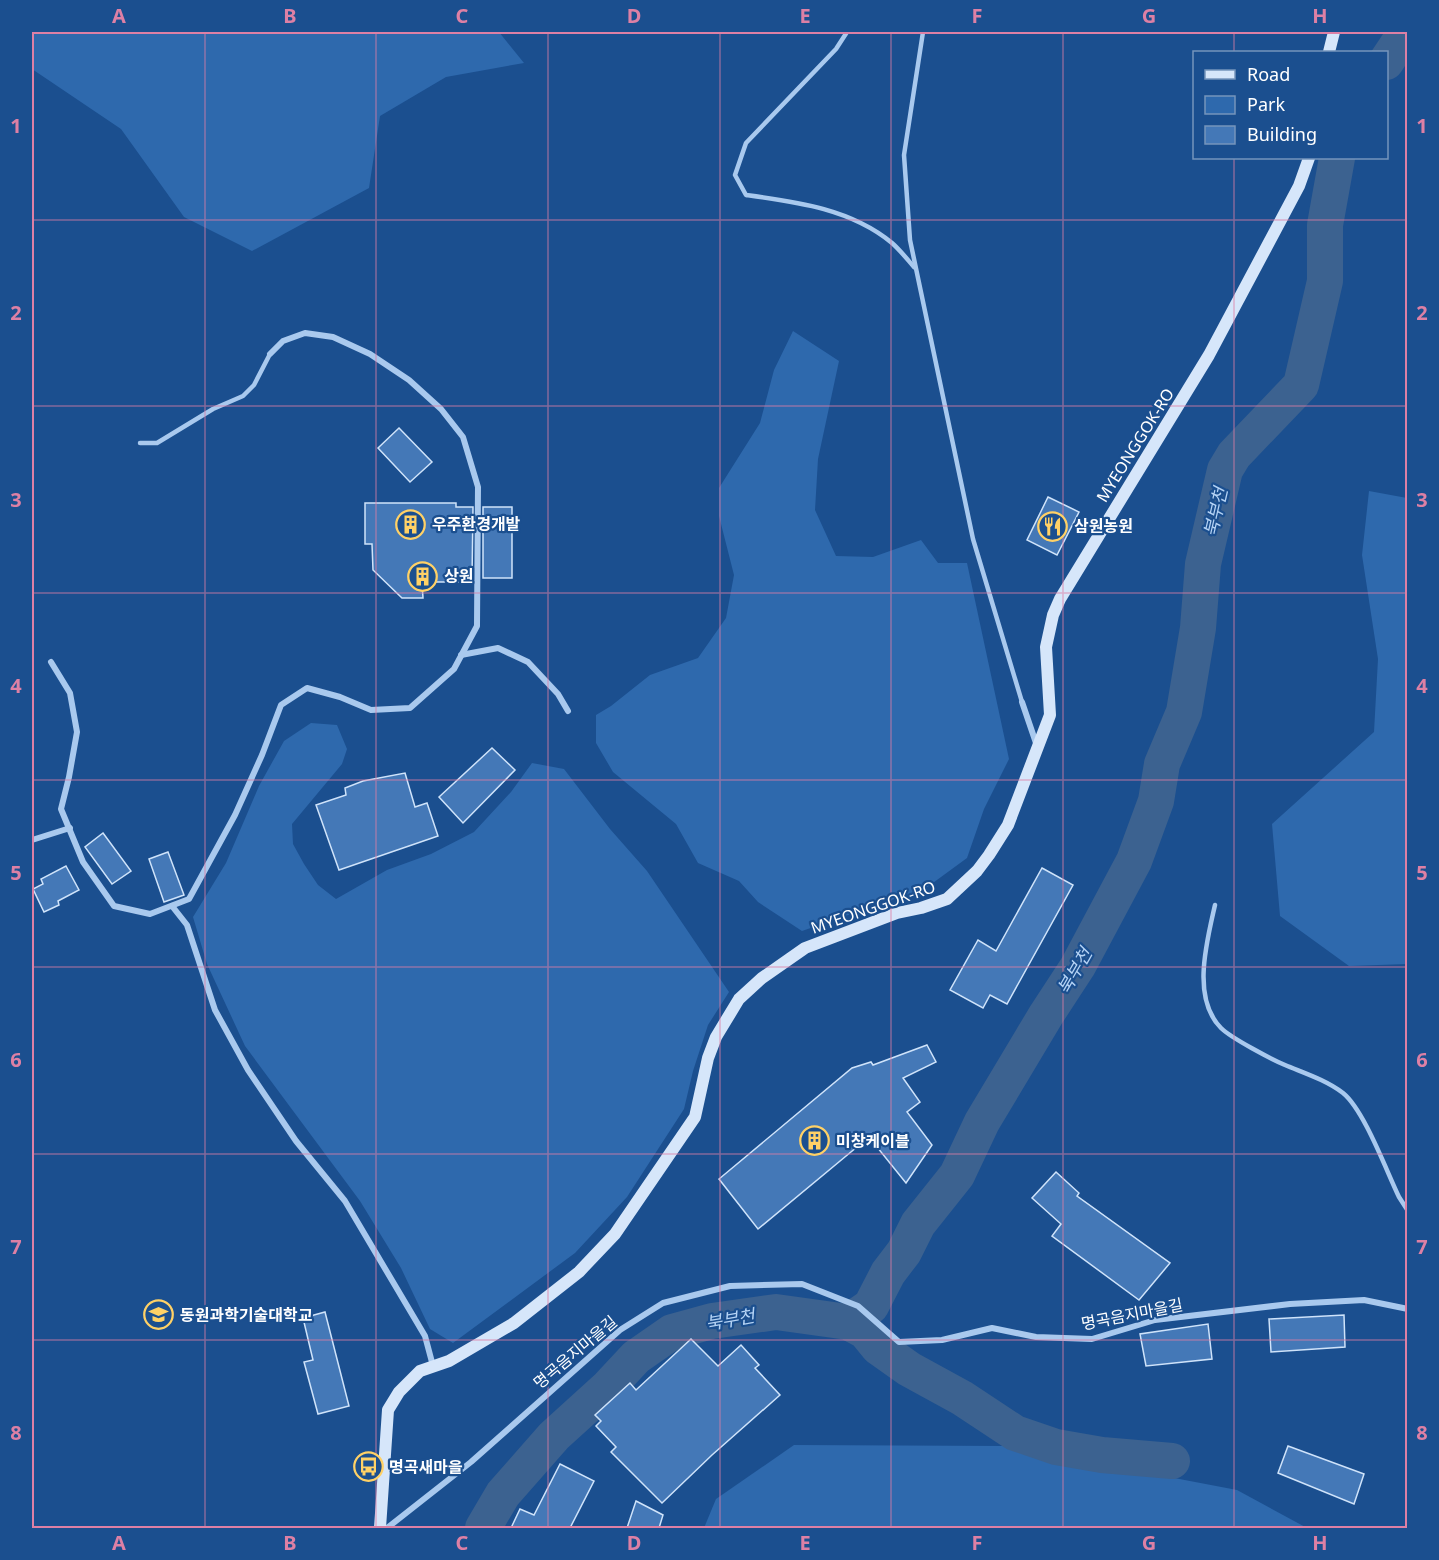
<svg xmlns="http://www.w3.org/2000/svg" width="1439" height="1560" font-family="'Noto Sans','Noto Sans KR',sans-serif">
<rect width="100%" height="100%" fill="#1b4f8f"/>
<g fill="#2e69ad">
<path d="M32,32H499L524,63L446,77L380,116L369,188L252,251L184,217L121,129L32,69Z"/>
<path d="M793,331L839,361L818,459L815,510L836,556L873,557L921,540L938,563H967L1009,759L984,809L967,858L926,888L802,931L758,902L739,881L698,863L676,824L613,772L596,743V715L611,706L650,675L698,658L726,618L734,575L719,516V488L760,423L774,370Z"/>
<path d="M1369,491L1407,498L1408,964L1349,966L1280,916L1272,824L1374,732L1378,659L1362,555Z"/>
<path d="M311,723L337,725L347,749L342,764L292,824L293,844L304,864L318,885L336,899L387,870L431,854L474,832L511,792L532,763L564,769L610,829L647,871L729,992L708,1025L693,1071L684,1109L627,1197L575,1253L453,1343L430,1329L401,1268L360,1201L245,1046L207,964L193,917L226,863L259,786L284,741Z"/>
<path d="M794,1445L1007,1446L1237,1490L1307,1528H704L716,1499Z"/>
</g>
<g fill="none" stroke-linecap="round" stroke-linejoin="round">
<g stroke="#3c6290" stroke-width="36">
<path d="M1386,62L1406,32"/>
<path d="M848,1322L871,1306L888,1273L904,1252L918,1224L957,1175L982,1122L1046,1015L1078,966L1134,861L1156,801L1162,764L1184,712L1198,628L1203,564L1225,470L1234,455L1301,385L1325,281V225L1337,158"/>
<path d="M483,1528L503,1494L554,1436L608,1387L636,1357L672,1332L712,1321L776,1312L848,1322L865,1331L878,1347L909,1369L962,1398L1015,1433L1056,1447L1102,1455L1172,1461"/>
</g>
</g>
<g fill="#4478b7" stroke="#cfe3fa" stroke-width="1.5">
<path d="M399,428L432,462L410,482L378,448Z"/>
<path d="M1048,497L1079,512L1057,555L1027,540Z"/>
<path d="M365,503H456V507H473L472,578H468V582H422L423,598H402L373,570L372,544H365Z"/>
<rect x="483" y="507" width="29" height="71"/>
<path d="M492,748L515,770L463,823L439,797Z"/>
<path d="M405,773L415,807L427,803L438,836L339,870L316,805L346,795L345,788L363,781Z"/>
<path d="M103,833L131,871L112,884L85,847Z"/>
<path d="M168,852L184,895L164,902L149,859Z"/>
<path d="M66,866L79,890L58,901L59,905L44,912L33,889L43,884L41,879Z"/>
<path d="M1042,868L1073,885L1007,1004L990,995L983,1008L950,990L978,940L996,951Z"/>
<path d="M927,1045L936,1062L903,1078L920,1102L907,1112L932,1145L906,1183L869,1137L758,1229L719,1179L852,1068L871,1062L873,1065Z"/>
<path d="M1056,1172L1079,1193L1077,1196L1170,1263L1139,1300L1052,1236L1061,1224L1032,1198Z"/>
<path d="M325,1312L349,1406L318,1414L304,1362L313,1360L303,1318Z"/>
<path d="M1344,1315L1345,1347L1271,1352L1269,1319Z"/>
<path d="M1208,1324L1212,1359L1146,1366L1140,1334Z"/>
<path d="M691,1339L718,1366L741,1345L759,1365L755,1368L780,1395L712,1455L662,1503L611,1452L616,1447L596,1426L601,1421L595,1415L630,1383L636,1390Z"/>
<path d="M1288,1446L1364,1474L1354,1504L1278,1473Z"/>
<path d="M560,1464L594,1481L570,1528H511L520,1509L534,1515Z"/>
<path d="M636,1501L663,1515L659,1528H627Z"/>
</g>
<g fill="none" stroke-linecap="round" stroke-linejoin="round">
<g stroke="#a9c9ee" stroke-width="4.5">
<path d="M847,32L836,49L746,143L735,175L746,195C797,202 851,209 892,243C900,250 907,259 914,267"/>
<path d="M923,32L904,155L910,240L973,539L1022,702"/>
<path d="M140,443H157L213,409L243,396L254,385L270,354"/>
<path d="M1215,905C1207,941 1191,998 1221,1028C1231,1038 1271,1059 1285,1065C1304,1073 1326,1080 1343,1093C1364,1110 1386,1170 1399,1197L1408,1211"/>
</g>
<g stroke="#a9c9ee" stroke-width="6">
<path d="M461,655L498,648L528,662L558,694L568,711"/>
<path d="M51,662L70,693L77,732L69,777L61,809L83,862L114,906L150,914L189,899L235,815L262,755L281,705L307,688L340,697L371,710L410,708L454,669L477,626L478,487L463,437L441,409L409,380L370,354L333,337L305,333L283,341L270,354"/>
<path d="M1022,702L1037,746"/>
<path d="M32,840L70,828"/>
<path d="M172,906L187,925L215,1010L248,1070L296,1141L345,1201L425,1336L433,1366"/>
<path d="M387,1528L471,1462L620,1330L663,1303L730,1286L802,1284L858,1306L899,1342L942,1340L992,1328L1036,1337L1092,1339L1155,1320L1290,1304L1364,1300L1408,1309"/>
</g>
<g stroke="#d6e6fa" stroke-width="12">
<path d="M1329,52L1334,32"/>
<path d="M380,1528L388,1410L399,1392L420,1371L449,1361L514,1323L579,1272L615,1234L695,1117L708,1058L716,1037L739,999L762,978L805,948L897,913L921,908L947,899L977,871L989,855L1008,825L1050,715L1046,647L1053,615L1060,599L1209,355L1299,186L1309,158"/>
</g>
</g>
<path fill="none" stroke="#dd80a5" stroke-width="1.5" stroke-opacity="0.55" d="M205,32V1528M376,32V1528M548,32V1528M720,32V1528M891,32V1528M1063,32V1528M1234,32V52M1234,158V1528M32,220H1408M32,406H1408M32,593H1408M32,780H1408M32,967H1408M32,1154H1408M32,1340H1408"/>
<defs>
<symbol id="building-ring" viewBox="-11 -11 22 22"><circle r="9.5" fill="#1b4f8f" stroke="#ffd166" stroke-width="1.5"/><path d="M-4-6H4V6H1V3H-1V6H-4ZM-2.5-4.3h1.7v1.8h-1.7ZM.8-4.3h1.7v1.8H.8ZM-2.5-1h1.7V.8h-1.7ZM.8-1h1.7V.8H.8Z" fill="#ffd166"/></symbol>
<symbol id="restaurant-ring" viewBox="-11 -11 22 22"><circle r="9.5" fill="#1b4f8f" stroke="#ffd166" stroke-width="1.5"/><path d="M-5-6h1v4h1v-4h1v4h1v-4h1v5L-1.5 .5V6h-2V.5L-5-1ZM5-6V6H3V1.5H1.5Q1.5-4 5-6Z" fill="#ffd166"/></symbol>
<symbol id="university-ring" viewBox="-11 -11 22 22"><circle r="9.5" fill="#1b4f8f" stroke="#ffd166" stroke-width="1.5"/><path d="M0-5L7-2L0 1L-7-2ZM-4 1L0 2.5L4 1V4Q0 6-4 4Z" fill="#ffd166"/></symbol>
<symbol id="bus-ring" viewBox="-11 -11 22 22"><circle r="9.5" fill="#1b4f8f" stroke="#ffd166" stroke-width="1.5"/><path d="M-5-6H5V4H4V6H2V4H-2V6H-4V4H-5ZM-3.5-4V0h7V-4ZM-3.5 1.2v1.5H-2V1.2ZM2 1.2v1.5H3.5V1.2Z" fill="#ffd166"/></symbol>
</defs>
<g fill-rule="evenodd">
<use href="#building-ring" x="394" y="508" width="33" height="33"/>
<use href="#restaurant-ring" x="1036" y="510" width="33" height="33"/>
<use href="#building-ring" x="406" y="560" width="33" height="33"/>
<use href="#building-ring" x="798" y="1124" width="33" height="33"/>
<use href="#university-ring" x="142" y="1298" width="33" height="33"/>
<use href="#bus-ring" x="352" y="1450" width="33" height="33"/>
</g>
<g text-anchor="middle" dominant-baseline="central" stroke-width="4.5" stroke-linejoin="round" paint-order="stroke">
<g font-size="16" fill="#fff" stroke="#1b4f8f">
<text transform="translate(1135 445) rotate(-58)">MYEONGGOK-RO</text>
<text transform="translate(873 907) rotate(-19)">MYEONGGOK-RO</text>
<text transform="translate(1132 1314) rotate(-11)">명곡음지마을길</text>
<text transform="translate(575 1352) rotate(-40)">명곡음지마을길</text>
</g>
<g font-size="16" font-weight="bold" fill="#fff" stroke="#1b4f8f" text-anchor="start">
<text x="432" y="524">우주환경개발</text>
<text x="1074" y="526">삼원농원</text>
<text x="444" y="576">상원</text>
<text x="836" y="1141">미창케이블</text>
<text x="180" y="1315">동원과학기술대학교</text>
<text x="389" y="1467">명곡새마을</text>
</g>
<g font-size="18" font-style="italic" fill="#b5d3f5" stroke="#1b4f8f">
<text transform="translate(1215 512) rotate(-77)">북부천</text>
<text transform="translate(1074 971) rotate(-60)">북부천</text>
<text transform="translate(730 1319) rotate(-10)">북부천</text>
</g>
</g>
<rect width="1439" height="1560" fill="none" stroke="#1b4f8f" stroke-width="66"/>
<rect x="1193" y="51" width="195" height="108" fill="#1b4f8f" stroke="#7695bc" stroke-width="1.5"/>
<rect x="1205" y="70" width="30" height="9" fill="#d6e6fa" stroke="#7695bc" stroke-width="1.5"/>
<text x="1247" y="81" font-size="18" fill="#ffffff">Road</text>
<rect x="1205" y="96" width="30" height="18" fill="#2e69ad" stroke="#7695bc" stroke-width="1.5"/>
<text x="1247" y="111" font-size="18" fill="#ffffff">Park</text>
<rect x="1205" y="126" width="30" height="18" fill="#4478b7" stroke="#7695bc" stroke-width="1.5"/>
<text x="1247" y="141" font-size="18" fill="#ffffff">Building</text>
<rect x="33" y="33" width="1373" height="1494" fill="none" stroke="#dd80a5" stroke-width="2"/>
<g font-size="20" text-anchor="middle" font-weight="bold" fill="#dd80a5">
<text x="119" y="23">A</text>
<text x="290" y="23">B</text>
<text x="462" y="23">C</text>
<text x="634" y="23">D</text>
<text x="805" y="23">E</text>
<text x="977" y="23">F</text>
<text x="1149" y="23">G</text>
<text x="1320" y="23">H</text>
<text x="16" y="133">1</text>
<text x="1422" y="133">1</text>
<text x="16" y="320">2</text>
<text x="1422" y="320">2</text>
<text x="16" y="507">3</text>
<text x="1422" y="507">3</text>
<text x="16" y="693">4</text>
<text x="1422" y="693">4</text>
<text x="16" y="880">5</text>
<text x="1422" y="880">5</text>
<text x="16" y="1067">6</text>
<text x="1422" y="1067">6</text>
<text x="16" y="1254">7</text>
<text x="1422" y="1254">7</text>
<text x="16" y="1440">8</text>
<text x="1422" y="1440">8</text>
<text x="119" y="1550">A</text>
<text x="290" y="1550">B</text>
<text x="462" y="1550">C</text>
<text x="634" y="1550">D</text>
<text x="805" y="1550">E</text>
<text x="977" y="1550">F</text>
<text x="1149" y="1550">G</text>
<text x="1320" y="1550">H</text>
</g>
</svg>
